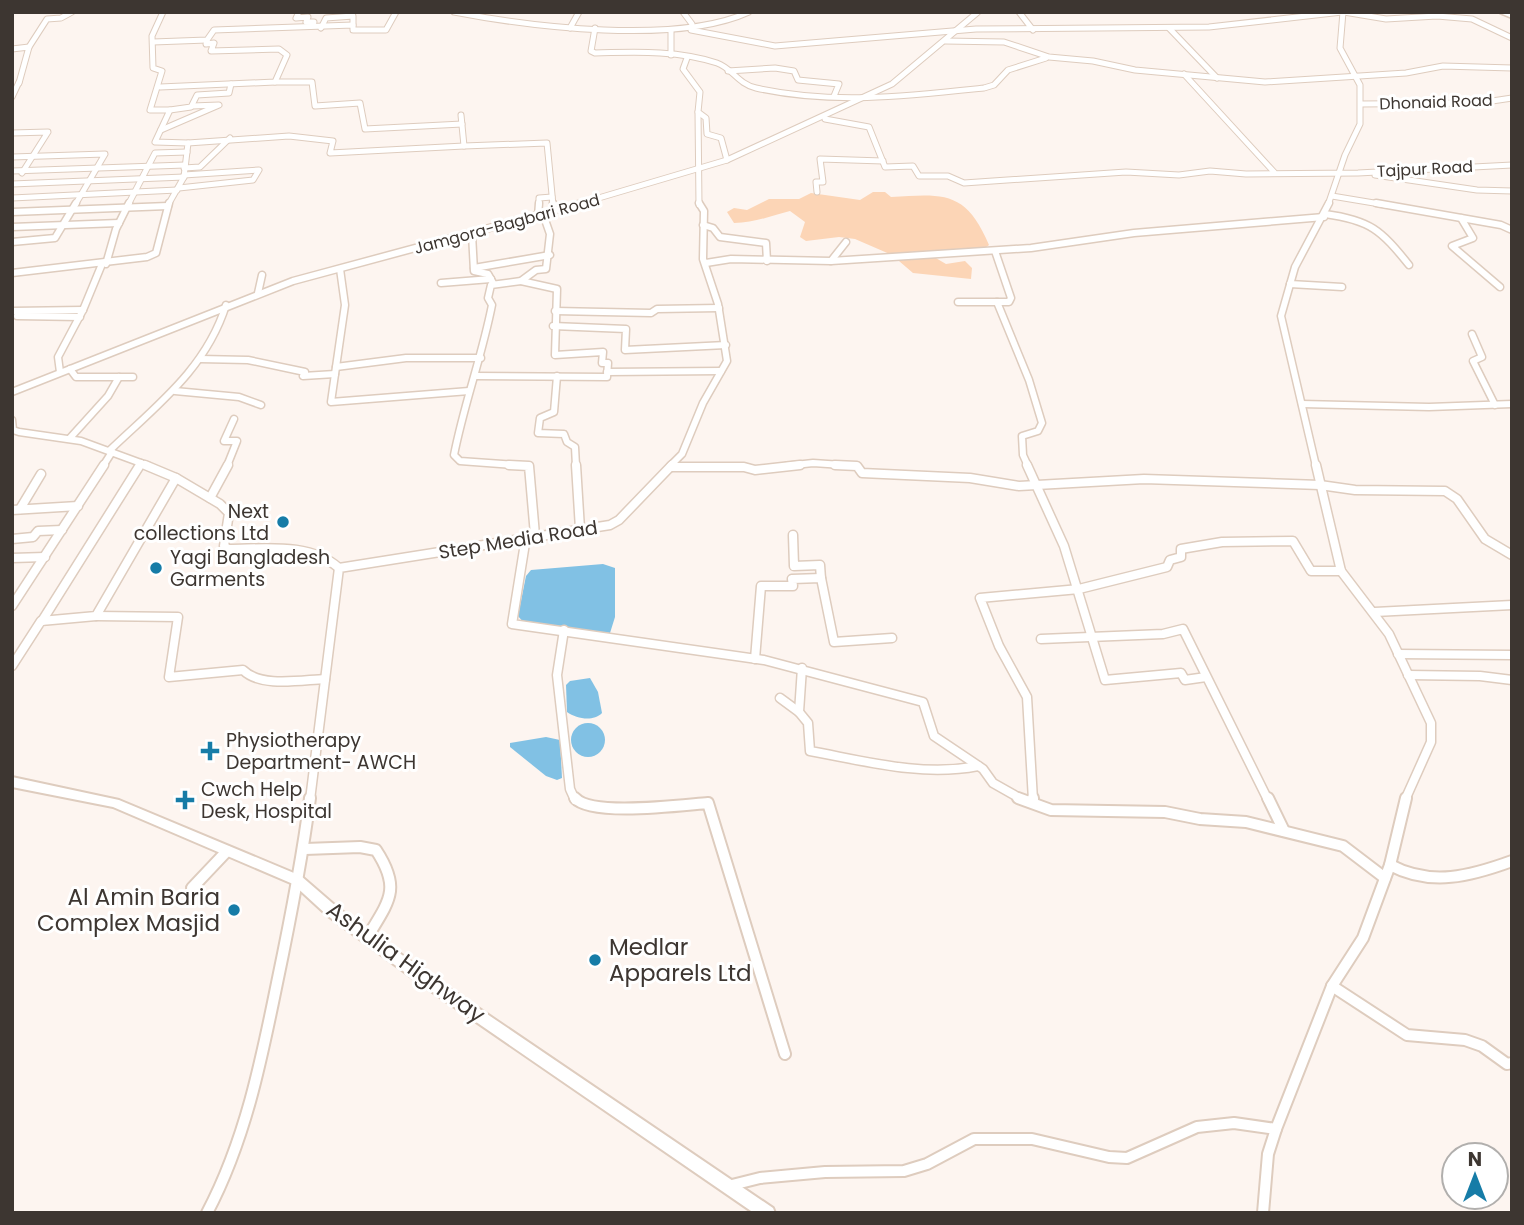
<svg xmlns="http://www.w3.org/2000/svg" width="1524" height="1225" font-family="Poppins,sans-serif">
<rect width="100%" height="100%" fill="#fdf5f0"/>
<path fill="#fcd5b6" d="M873,192H885L891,197C943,194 966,190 989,245L983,250L929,254L946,264L965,261L972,268L971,279L913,273L892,255L855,239L839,237L806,241L800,237L805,222L790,211C770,216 754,223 734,223L727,212L734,208L747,210L769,199H799L811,193L860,200Z"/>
<g fill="#81c1e4">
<path d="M603,564L615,568V617L610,633L524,623L518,616L526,576L531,570Z"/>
<path d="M590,678L598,692L602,713C593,722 577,719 567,712L566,685L570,681Z"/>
<circle cx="588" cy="740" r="17"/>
<path d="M546,737L560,740L562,778L557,780L546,776L510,747V743Z"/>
</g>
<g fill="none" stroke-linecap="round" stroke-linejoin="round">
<defs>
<g id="minor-far3">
<path d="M163,12L152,36L153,68L162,71L150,110H170L155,142L188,143L184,177L168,205"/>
<path d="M299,12L296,18L308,17L306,22H314"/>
<path d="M454,12C532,27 677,45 749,12"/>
<path d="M683,12L692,24L691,30L775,46L976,29L1209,27L1342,12"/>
<path d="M1019,12L1033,30"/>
<path d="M1344,12L1386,19L1437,16L1472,19L1512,38"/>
<path d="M321,28L326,18L353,16V25"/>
<path d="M570,28L579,12"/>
<path d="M595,28L591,51L595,53C635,52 678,50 717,63C732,68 738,84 756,88C831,105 909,96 984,88L994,85L1008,70L1046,58"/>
<path d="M1169,28L1217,78"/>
<path d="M671,31V55"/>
<path d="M945,41L1004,42L1049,57L1093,61L1135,70L1265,82L1406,73L1443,66L1512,68"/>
<path d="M153,42L207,40L214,30L353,25V30H386L396,12"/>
<path d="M29,47L47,19L61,18L72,12"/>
<path d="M12,49L29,47L19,83"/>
<path d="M687,58L683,69L700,92L698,112L706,118L707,134L721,138L727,160"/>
<path d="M728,71L775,68L794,71L798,80L839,84L834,96"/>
<path d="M1184,74L1274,172"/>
<path d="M275,82H312L315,106L360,103L365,129L462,124"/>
<path d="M160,87L275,82L287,55L279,49L211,51L214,43L206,44L207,41"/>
<path d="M12,97L19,82"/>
<path d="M1361,104L1479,103L1512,98"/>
<path d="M170,110L191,107L197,95L229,93L231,84"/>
<path d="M698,112L699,205"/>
<path d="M461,115L464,146L547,143L553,205"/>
<path d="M825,119L869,127L885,167L913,166L919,176H948L964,183L1126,172L1179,175L1210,171L1246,174L1358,173L1512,165"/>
<path d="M161,130L219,105L192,106"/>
<path d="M12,133L48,132L22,173"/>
<path d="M188,143L289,136L333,141L330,153L464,146"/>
<path d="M12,157L105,154L75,205"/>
<path d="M184,168L200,167L230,138"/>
<path d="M12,171L185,165"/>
<path d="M1375,175L1477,190L1512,191"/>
<path d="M12,184L184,177"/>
<path d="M179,188L253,180L259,170L184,175"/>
<path d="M817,192L816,182H823L820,159L883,161"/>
<path d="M1332,196L1386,205"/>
<path d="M12,198L177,190"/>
<path d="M128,205L155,153L187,152"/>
<path d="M539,205V198L552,197"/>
<path d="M575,205L727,160L892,84L978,12"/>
<path d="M1328,205L1345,155L1360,124V85L1340,48L1343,12"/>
</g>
<g id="minor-far2">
<path d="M553,203L554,211"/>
<path d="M1376,203L1501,225L1512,230"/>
<path d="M12,212L168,206"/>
<path d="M1325,214C1370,220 1381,230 1409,265"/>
<path d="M538,216L539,203"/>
<path d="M1461,218L1473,238L1452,246L1500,287"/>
<path d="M703,225L713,228L720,237L766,243L767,261"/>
<path d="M12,227L119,223"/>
<path d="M472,234L474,271L488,274L493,283"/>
<path d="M12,242L55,238L76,203"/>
<path d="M831,261L1031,248L1134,233L1324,217"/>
<path d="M706,263L731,259L831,261L846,242"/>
<path d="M106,264L116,229L129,203"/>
<path d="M474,268L550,255"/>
<path d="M340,269L345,305L336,367L406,358H481"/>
<path d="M12,273L147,257L156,253L169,203"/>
<path d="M441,283L491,279"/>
<path d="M1290,284L1342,287"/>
<path d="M258,293L262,275"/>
<path d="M958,302H1009L1011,298L995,251"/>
<path d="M997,302L1029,380L1042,423L1038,431L1022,436L1023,455L1028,466"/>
<path d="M12,311L83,310"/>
<path d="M555,311L651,313L657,309L719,308"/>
<path d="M17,316L80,317"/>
<path d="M553,326L626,329L625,350L726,345"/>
<path d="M1472,334L1482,357L1473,361L1495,405"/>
<path d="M200,359L248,360L305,372L303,376L335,374"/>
<path d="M336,367L331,402L469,391"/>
<path d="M70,369L76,377H133"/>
<path d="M60,372L58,357L83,310L102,264"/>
<path d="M607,372L721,371"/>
<path d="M475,376L607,377L608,363H602L603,352L555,355L557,289L521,281"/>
<path d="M557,376L554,412L540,418L538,433L564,434L567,442L575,447L576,466"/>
<path d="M175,391L239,397L261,405"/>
<path d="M12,392L293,281L582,203"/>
<path d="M1302,404L1429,407L1512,404"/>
<path d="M12,420L13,430L19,432L81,441L149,466"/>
<path d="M70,438L108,396L119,377"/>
<path d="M109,451C156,406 206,369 226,305"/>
<path d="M103,466L112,452"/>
<path d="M139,466L141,463"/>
<path d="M227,466L237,441H224L234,419"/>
<path d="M529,466L460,461L454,455C464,404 482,356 492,305L488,298L491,285L521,281L536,270L546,269L550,234L543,214"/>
<path d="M670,466L682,454L703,403L727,361L718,304L703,259L704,211L699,203"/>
<path d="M786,466L813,463L857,466"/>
<path d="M1316,466L1281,316L1295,267L1329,203"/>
</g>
<g id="minor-far1">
<path d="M145,465L176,478"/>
<path d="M509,465L529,466L535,535"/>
<path d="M576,465L580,529"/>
<path d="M835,465L857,466L862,473L970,478L1019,486L1144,479L1320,485L1355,490L1445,491L1457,499L1485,539L1512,555"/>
<path d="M1027,465L1064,546L1105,680L1181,673L1185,680L1206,677"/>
<path d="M1316,465L1341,571L1389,634L1431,723V742L1405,800"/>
<path d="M671,467H744L755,470L800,465"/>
<path d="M210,498L228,465"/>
<path d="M20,509L41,474"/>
<path d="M12,510L78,506"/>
<path d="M793,535L794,566L820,565L821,579"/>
<path d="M526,537L512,624L764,660L923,702L934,736L983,769L993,783L1023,800"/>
<path d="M12,539L33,537L38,531L62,530"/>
<path d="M12,558L45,557"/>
<path d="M12,606L104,465"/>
<path d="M1375,612L1512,605"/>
<path d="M96,616L178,617L169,677L243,670C261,688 301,680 325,679"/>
<path d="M42,621L140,465"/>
<path d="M564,630L557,675L570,789L575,800"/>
<path d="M1041,639L1163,634L1183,629L1268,800"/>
<path d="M1398,654L1512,655"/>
<path d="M755,659L761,586H793L792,579L821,578L834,642L892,638"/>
<path d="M12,666L41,621L96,616L176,478L220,504L229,513L224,546L228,549C264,549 310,542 339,568"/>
<path d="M802,668L799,712L808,723L810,751C865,761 922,777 978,766"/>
<path d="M1408,675L1480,676L1512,680"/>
<path d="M780,698L799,712"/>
<path d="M310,800L339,568L610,525L619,520L672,465"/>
<path d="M1033,800L1027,697L999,646L980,598L1079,589L1167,567L1170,560L1181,557V549L1222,542L1293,541L1311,571H1341"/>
</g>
<g id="minor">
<path d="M575,798C591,817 682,805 708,803L785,1054"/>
<path d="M1018,798L1051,810L1165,812L1200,819L1246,822L1343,846L1385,878"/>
<path d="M1033,798V802"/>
<path d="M1268,798L1284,831"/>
<path d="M305,849L360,847L376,850C401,888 390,900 368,936"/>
<path d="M1390,865C1431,887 1471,876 1512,861"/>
<path d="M192,888L227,851"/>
<path d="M1332,986L1407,1035L1465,1040L1482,1046L1507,1064L1512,1063"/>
<path d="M728,1186L760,1178L825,1172L904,1171L927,1164L974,1139H1032L1109,1157L1127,1158L1197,1127L1234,1123L1276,1129"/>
<path d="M207,1213C245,1141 261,1062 277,983C290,921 302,860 310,798"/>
<path d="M1263,1213L1268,1154L1276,1129L1332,986L1363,938L1390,865L1406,798"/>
</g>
<path id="major" d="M1500,12L1512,14V18L1500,13Z"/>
<path id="highway" d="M12,777L119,800L301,876L338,908L428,974L773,1208L775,1213H754L418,982L328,916L293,884L113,807L12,787Z"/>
</defs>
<use href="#minor-far3" stroke="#deccbe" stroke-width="7"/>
<use href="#minor-far2" stroke="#deccbe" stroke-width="9"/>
<use href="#minor-far1" stroke="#deccbe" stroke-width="11"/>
<use href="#minor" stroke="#deccbe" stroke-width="14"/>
<use href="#major" stroke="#deccbe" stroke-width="3"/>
<use href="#highway" stroke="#deccbe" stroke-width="4"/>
<use href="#minor-far3" stroke="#fff" stroke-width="5"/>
<use href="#minor-far2" stroke="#fff" stroke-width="6"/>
<use href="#minor-far1" stroke="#fff" stroke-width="8"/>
<use href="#minor" stroke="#fff" stroke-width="10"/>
<use href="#major" fill="#fff" fill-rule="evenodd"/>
<use href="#highway" fill="#fff" fill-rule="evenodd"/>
</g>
<g fill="#167ca7" stroke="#fff" stroke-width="2.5">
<circle cx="283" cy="522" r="7"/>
<circle cx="156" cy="568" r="7"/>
<path d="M206.5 740.5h7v7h7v7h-7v7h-7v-7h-7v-7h7z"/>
<path d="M181.5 789.5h7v7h7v7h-7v7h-7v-7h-7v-7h7z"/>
<circle cx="234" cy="910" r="7"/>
<circle cx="595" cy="960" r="7"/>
</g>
<g text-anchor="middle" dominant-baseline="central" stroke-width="6" stroke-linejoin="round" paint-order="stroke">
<g font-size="16" fill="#3d3631" stroke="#fff">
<text transform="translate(1436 102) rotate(-2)">Dhonaid Road</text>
<text transform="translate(1425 169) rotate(-3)">Tajpur Road</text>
<text transform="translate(507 224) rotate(-15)">Jamgora-Bagbari Road</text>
</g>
<g font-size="19" fill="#3d3631" stroke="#fff" text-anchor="start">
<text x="269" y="511" text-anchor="end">Next<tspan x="269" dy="22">collections Ltd</tspan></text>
<text x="170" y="557">Yagi Bangladesh<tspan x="170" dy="22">Garments</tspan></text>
<text x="226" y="740">Physiotherapy<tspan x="226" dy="22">Department- AWCH</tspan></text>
<text x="201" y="789">Cwch Help<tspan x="201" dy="22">Desk, Hospital</tspan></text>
</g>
<g font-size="19" fill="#3d3631" stroke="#fff">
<text transform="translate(518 540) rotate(-9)">Step Media Road</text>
</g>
<g font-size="23" fill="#3d3631" stroke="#fff" text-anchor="end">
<text x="220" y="897">Al Amin Baria<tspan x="220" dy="26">Complex Masjid</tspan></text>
<text x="609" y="947" text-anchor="start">Medlar<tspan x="609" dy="26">Apparels Ltd</tspan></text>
</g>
<g font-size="23" fill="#3d3631" stroke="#fff">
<text transform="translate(406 962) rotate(36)">Ashulia Highway</text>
</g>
</g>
<rect width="1524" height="1225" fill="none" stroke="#3d3631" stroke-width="28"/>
<g transform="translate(1475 1176)"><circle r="33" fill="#ffffff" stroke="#b1afad" stroke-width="2"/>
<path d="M0-5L12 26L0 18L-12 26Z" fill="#167ca7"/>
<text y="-10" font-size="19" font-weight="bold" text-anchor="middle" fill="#3d3631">N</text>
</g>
</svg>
